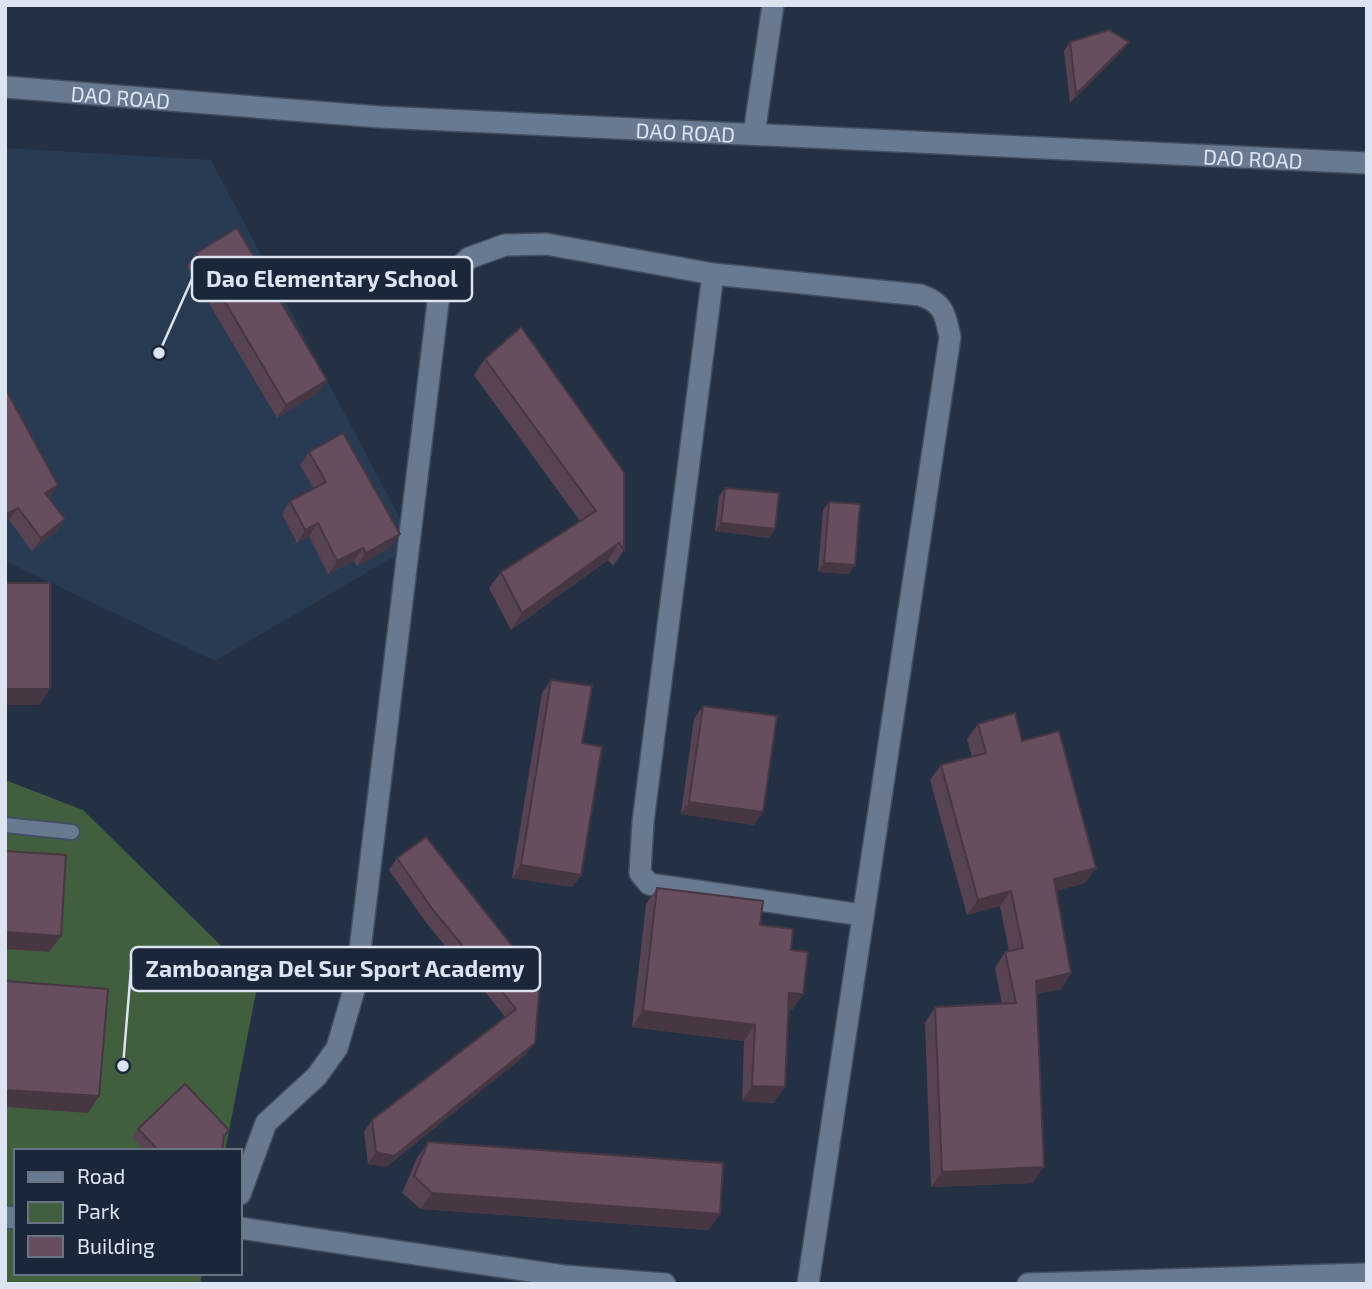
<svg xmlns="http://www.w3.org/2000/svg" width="1372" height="1289" font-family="'Exo 2',sans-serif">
<rect width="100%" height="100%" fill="#243145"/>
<path fill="#293a53" d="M5,148L211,160L414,545L215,661L5,561Z"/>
<path fill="#415f3e" d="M5,780L83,810L258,982L225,1151H16V1273H202L200,1284H5Z"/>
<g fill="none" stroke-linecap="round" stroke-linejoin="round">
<defs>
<path id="lane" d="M5,825L72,832"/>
<g id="street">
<path d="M754,134L773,5"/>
<path d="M713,274L643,822L640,873L649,884L663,886L862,915"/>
<path d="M240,1194L266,1123L317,1076L337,1048L356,983L440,286L469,258L505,245L546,244L713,274L920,295C944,303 945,314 950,337L808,1284"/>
<path d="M5,1217L16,1218"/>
<path d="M240,1228L564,1276L665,1284"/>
<path d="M1028,1284L1367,1274"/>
</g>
<g id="secondary">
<path id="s1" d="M5,87L380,117L1367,163"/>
</g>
</defs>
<use href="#lane" stroke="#424d5f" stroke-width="18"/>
<use href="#street" stroke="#424d5f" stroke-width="24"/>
<use href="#secondary" stroke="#424d5f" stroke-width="24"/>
<use href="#lane" stroke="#697990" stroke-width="14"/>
<use href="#street" stroke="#697990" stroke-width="21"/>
<use href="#secondary" stroke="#697990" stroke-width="21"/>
</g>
<g fill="#584352">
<path d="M1070,42L1123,50L1070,103L1064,51Z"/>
<path d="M196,253L318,393L277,418L187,266Z"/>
<path d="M485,359L624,550L613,566L608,560L511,630L489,588L501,572L580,521L474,375Z"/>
<path d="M5,388L49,498L65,519L56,532L32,551L9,520L5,522Z"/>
<path d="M309,452L391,547L357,566L354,561L328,574L309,536L297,543L282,514L290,501L314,489L300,465Z"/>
<path d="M725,488L775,529L769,538L715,531L719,496Z"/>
<path d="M829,502L849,574L818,572L823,510Z"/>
<path d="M551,680L581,875L572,887L512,878L542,693Z"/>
<path d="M703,706L754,825L681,814L694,719Z"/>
<path d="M978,724L1022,741L1085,883L1056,891L1071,973L1061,989L1037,994L1033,1183L931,1187L925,1023L935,1007L1002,1004L995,968L1005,952L1009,951L1000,906L967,915L930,780L941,765L972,757L967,739Z"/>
<path d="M397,858L540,981L527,1054L386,1167L368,1164L364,1132L372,1120L505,1017L460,960L458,962L425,921L389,870Z"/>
<path d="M657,888L760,925L791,950L803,994L792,1010H788L785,1087L774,1103L742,1101L744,1041L632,1027L646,904Z"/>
<path d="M138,1129L229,1130L223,1138L222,1151H145L132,1137Z"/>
<path d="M428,1142L720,1214L708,1230L421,1209L402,1193L417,1158Z"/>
</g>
<g fill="#473742">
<path d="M1129,42L1123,50L1070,103L1076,94Z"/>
<path d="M327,380L318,393L277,418L286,405Z"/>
<path d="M58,485L49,498L45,493Z"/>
<path d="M18,508L9,520L5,522V515Z"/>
<path d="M65,519L56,532L32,551L41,538Z"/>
<path d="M318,523L309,536L297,543L305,530Z"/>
<path d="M721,523L775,529L769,538L715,531Z"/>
<path d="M400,534L391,547L357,566L366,553Z"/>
<path d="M619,543L608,560L511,630L522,613Z"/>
<path d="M363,548L354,561L328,574L337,561Z"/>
<path d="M824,563L855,565L849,574L818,572Z"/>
<path d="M5,689H50L39,705H5Z"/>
<path d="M689,802L763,812L754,825L681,814Z"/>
<path d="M521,865L581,875L572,887L512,878Z"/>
<path d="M1096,868L1085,883L1043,895L1054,879Z"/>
<path d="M1011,891L1000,906L967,915L978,900Z"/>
<path d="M5,932L61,936L49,952L5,949Z"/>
<path d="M1071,973L1061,989L1025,996L1036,981Z"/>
<path d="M789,993L803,994L792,1010L778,1008Z"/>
<path d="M643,1011L755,1025L744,1041L632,1027Z"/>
<path d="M535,1043L527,1054L386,1167L368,1164L376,1152Z"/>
<path d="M752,1086L785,1087L774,1103L742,1101Z"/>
<path d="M5,1090L99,1096L88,1113L5,1107Z"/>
<path d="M1044,1167L1033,1183L931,1187L942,1172Z"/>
<path d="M432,1193L720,1214L708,1230L421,1209Z"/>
</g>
<g fill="#664e5f" stroke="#473742" stroke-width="2">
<path d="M1109,30L1129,42L1076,94L1070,42Z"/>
<path d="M237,228L327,380L286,405L196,253Z"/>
<path d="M521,327L624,472V550L619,543L522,613L501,572L596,511L485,359Z"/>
<path d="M5,388L58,485L45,493L65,519L41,538L18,508L5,515Z"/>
<path d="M343,433L400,534L366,553L363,548L337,561L318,523L305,530L290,501L326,482L309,452Z"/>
<path d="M725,488L779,493L775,529L721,523Z"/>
<path d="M829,502L860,504L855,565L824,563Z"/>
<rect x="5" y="583" width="45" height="106"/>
<path d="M551,680L592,686L582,743L602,747L581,875L521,865Z"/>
<path d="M703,706L777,716L763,812L689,802Z"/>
<path d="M1015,713L1022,741L1059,731L1096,868L1054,879L1071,973L1036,981L1044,1167L942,1172L935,1007L1016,1003L1005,952L1023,948L1011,891L978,900L941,765L986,753L978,724Z"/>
<path d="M426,837L540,981L535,1043L394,1156L376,1152L372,1120L516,1009L468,949L466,950L433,910L397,858Z"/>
<path d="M5,851L66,855L61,936L5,932Z"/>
<path d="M657,888L763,901L760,925L793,929L791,950L808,952L803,994L789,993L785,1087L752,1086L755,1025L643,1011Z"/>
<path d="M5,981L108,989L99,1096L5,1090Z"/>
<path d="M185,1084L229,1130L224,1136L222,1151H159L138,1129Z"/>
<path d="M428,1142L723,1163L720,1214L432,1193L414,1176Z"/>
</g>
<g text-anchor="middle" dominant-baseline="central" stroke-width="5" stroke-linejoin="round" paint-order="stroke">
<g font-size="21" fill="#dce4f2" stroke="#1a273a">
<text stroke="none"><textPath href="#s1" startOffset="116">DAO ROAD</textPath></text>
<text stroke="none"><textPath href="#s1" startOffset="682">DAO ROAD</textPath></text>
<text stroke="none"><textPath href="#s1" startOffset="1250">DAO ROAD</textPath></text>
</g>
</g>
<path fill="none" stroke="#dce4f2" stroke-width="2.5" d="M159 353L192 279M123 1066L131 969"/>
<g fill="#dce4f2" stroke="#1a273a" stroke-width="2.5">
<circle cx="159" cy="353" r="7"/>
<circle cx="123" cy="1066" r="7"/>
</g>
<g fill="#1a273a" stroke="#dce4f2" stroke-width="2.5">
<rect x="192" y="257" width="280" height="44" rx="7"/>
<rect x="131" y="947" width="409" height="44" rx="7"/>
</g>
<g font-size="23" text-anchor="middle" font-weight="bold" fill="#dce4f2">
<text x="332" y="287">Dao Elementary School</text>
<text x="335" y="977">Zamboanga Del Sur Sport Academy</text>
</g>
<rect width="1372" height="1289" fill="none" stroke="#dce4f2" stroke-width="14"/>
<rect x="14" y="1149" width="228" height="126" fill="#1a273a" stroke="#687384" stroke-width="2"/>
<rect x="28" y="1172" width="35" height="10" fill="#697990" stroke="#687384" stroke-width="2"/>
<text x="77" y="1184" font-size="21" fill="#dce4f2">Road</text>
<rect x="28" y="1202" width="35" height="21" fill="#415f3e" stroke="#687384" stroke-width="2"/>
<text x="77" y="1219" font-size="21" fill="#dce4f2">Park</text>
<rect x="28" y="1236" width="35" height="21" fill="#664e5f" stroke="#687384" stroke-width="2"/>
<text x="77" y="1254" font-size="21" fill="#dce4f2">Building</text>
</svg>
